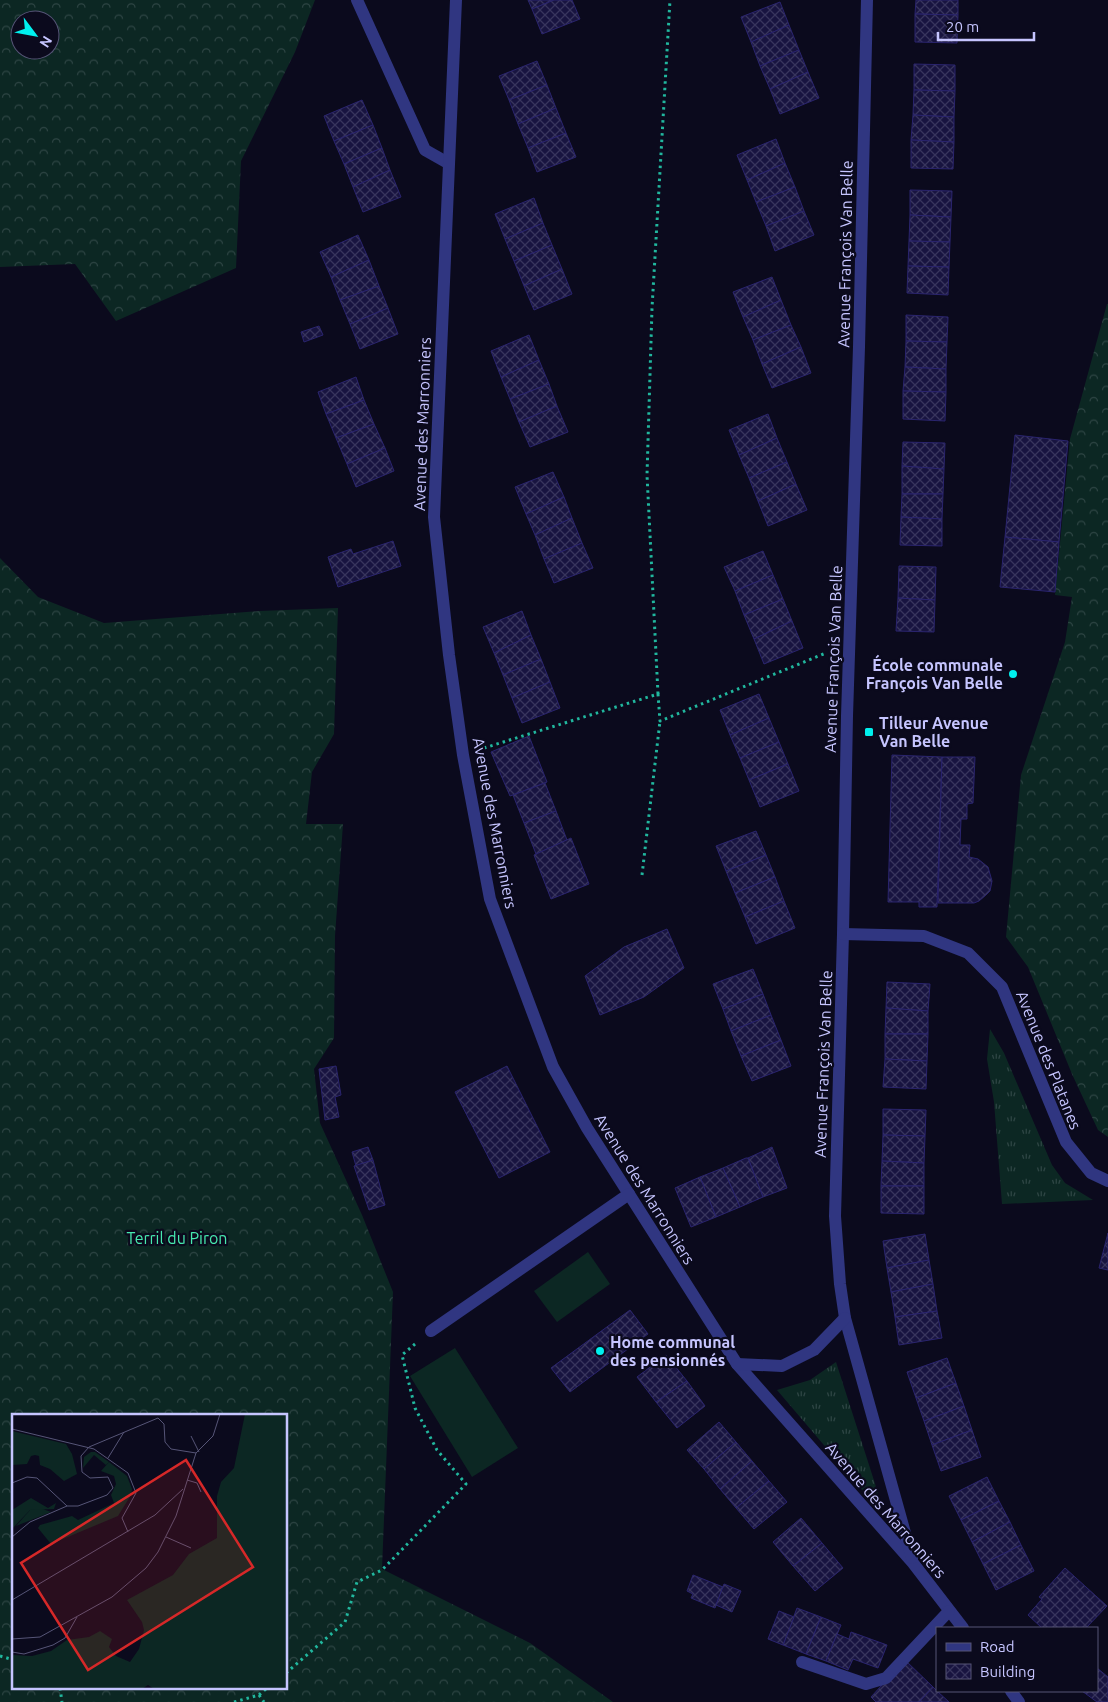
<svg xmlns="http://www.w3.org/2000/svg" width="1108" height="1702" font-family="Ubuntu,sans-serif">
<defs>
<pattern id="grass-tufts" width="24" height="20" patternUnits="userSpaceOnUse" patternTransform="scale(1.25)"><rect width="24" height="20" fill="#0c2723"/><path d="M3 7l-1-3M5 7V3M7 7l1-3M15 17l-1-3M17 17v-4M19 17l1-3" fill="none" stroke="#2e4544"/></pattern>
<pattern id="forest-crowns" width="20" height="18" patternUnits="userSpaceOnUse" patternTransform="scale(1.25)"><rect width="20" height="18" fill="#0c2723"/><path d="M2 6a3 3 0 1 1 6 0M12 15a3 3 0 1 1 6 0" fill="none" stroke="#2e4544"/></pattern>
<pattern id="building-cross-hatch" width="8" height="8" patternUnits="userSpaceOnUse" patternTransform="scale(1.25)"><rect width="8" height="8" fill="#181440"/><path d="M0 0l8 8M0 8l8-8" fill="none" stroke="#38355d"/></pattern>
</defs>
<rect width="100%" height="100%" fill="#0b0a1d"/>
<g fill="url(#grass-tufts)">
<path d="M990,1029L1004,1053L1052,1165L1065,1183L1093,1200L1002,1204L994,1102L987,1059Z"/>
<path d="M836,1362L878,1493L869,1498L777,1390L810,1380Z"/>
</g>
<g fill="url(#forest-crowns)" fill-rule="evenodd">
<path d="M0,0H315L295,52L241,161L236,268L116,321L75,264L0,267ZM20,20H50V50H20Z"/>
<path d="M1107,304H1108V1137L1098,1130L1072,1074L1028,967L1006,937L1021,775L1065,642L1072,597L1055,595L1070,439Z"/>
<path d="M0,558L38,597L104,623L259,611L338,608L334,734L312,772L306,824H343L335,936L334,1038L314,1069L320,1123L362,1215L393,1292L382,1569L530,1643L613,1702H0ZM14,1416H286V1688H14Z"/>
</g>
<g fill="#0c2723">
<path d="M588,1252L610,1284L557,1322L534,1291Z"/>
<path d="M455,1348L518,1448L472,1477L410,1376Z"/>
</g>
<g fill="url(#building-cross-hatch)" stroke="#2a246e">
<path d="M528,0H554L532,9Z"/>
<path d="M554,0H572L580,19L542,34L532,9Z"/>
<path d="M916,0H958V15L915,14Z"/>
<path d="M780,2L789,25L751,42L741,17Z"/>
<path d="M915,14L958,15L957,43L915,42Z"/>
<path d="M789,25L799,50L760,66L751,42Z"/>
<path d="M799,50L808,72L770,89L760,66Z"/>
<path d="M537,61L547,85L509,100L499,76Z"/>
<path d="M914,64L955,65V91L914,90Z"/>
<path d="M808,72L819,98L780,114L770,89Z"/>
<path d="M547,85L556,108L518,124L509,100Z"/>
<path d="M914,90L955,91L954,117L913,115Z"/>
<path d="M362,100L373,125L334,141L324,116Z"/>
<path d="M556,108L566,133L528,148L518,124Z"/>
<path d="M913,115L954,117V142L911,140Z"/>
<path d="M373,125L382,148L344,164L334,141Z"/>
<path d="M566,133L576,157L537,172L528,148Z"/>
<path d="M776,139L785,163L747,180L737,155Z"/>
<path d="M911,140L954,142L953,169L911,168Z"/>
<path d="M382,148L390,170L353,187L344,164Z"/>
<path d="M785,163L795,187L756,202L747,180Z"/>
<path d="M390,170L401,197L363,212L353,187Z"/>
<path d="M795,187L804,211L766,226L756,202Z"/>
<path d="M910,190L952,191L951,217L910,215Z"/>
<path d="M534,198L543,223L505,239L495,214Z"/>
<path d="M804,211L814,235L775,251L766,226Z"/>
<path d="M910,215L951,217L950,242L909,241Z"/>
<path d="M543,223L552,245L514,261L505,239Z"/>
<path d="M358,235L369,260L331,277L320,252Z"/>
<path d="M909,241L950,242L949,267L908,266Z"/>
<path d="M552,245L562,269L524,286L514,261Z"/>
<path d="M369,260L379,286L340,300L331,277Z"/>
<path d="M908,266L949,267L948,295L907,293Z"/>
<path d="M562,269L572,294L534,310L524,286Z"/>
<path d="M772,277L781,300L743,317L733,292Z"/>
<path d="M379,286L388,308L350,324L340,300Z"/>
<path d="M781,300L791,325L753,340L743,317Z"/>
<path d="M388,308L398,334L360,349L350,324Z"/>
<path d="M906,315L948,317L947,342L906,341Z"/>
<path d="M791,325L801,347L762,364L753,340Z"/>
<path d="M319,326L323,335L304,342L301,332Z"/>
<path d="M529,335L539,360L501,377L491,351Z"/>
<path d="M906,341L947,342L946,369L905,367Z"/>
<path d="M801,347L811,373L772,388L762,364Z"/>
<path d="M539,360L549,384L510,399L501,377Z"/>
<path d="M905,367L946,369V392L903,391Z"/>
<path d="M356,377L364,400L326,414L318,392Z"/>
<path d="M549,384L557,406L519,422L510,399Z"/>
<path d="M903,391L946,392L945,421L903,419Z"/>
<path d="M364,400L374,424L336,438L326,414Z"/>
<path d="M557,406L568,432L530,447L519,422Z"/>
<path d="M768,414L777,438L739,455L729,430Z"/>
<path d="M374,424L385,448L347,464L336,438Z"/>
<path d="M1015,435L1068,441L1059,542L1005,537Z"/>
<path d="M777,438L787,462L749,478L739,455Z"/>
<path d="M903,442L945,443L944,469L902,466Z"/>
<path d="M385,448L394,471L356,487L347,464Z"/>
<path d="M787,462L796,484L758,501L749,478Z"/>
<path d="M902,466L944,469L943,494H902Z"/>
<path d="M553,472L564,497L526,514L515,487Z"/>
<path d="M796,484L807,510L768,526L758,501Z"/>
<path d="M902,494H943L942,519L901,517Z"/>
<path d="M564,497L572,518L535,535L526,514Z"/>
<path d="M901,517L942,519V546L900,545Z"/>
<path d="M572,518L582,543L544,559L535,535Z"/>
<path d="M1005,537L1059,542L1055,592L1000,587Z"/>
<path d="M393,541L401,566L338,587L328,557L351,549L353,554Z"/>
<path d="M582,543L593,568L554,583L544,559Z"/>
<path d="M763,551L773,575L735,591L724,567Z"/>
<path d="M899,566L936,567L935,600L898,598Z"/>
<path d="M773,575L783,599L744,615L735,591Z"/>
<path d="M898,598L935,600L934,632L896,631Z"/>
<path d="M783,599L792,621L754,639L744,615Z"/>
<path d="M522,611L531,635L494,653L483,627Z"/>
<path d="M792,621L803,648L764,664L754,639Z"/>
<path d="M531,635L541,659L503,675L494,653Z"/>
<path d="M541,659L550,682L512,698L503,675Z"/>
<path d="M550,682L560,708L522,723L512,698Z"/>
<path d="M759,694L769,718L730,735L720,710Z"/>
<path d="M769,718L779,742L740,758L730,735Z"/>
<path d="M529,736L547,782L510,796L491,752Z"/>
<path d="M779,742L788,764L749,780L740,758Z"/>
<path d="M892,755L942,757L937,907H919V902H888Z"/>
<path d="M942,757H975L973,803L967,804V819H961L960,845H970L969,857L978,859L988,867L992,881L990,891L986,895L979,901L974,903H938Z"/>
<path d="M788,764L799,791L760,807L749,780Z"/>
<path d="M545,783L556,811L524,823L513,795Z"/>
<path d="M556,811L567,840L536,854L524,823Z"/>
<path d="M756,831L766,855L726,871L716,846Z"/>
<path d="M571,838L589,884L551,899L534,855Z"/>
<path d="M766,855L775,877L735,893L726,871Z"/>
<path d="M775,877L784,901L745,917L735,893Z"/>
<path d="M784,901L795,928L756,944L745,917Z"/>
<path d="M667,929L684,968L644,997L600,1015L585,976L624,947Z"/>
<path d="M753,969L763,994L723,1009L713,984Z"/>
<path d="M887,982L930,984L928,1011L886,1008Z"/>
<path d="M763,994L771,1015L731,1031L723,1009Z"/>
<path d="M886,1008L928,1011V1034H885Z"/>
<path d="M771,1015L781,1040L741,1056L731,1031Z"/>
<path d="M885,1034H928L927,1061L885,1059Z"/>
<path d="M781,1040L791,1066L752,1081L741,1056Z"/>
<path d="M885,1059L927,1061L926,1089L883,1087Z"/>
<path d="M336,1066L341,1095L335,1097L339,1117L325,1120L319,1069Z"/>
<path d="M507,1066L550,1152L499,1178L455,1092Z"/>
<path d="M883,1109L926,1110L925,1136L883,1135Z"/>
<path d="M883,1135L925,1136L924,1163L882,1161Z"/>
<path d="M368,1147L373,1160L356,1166L352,1152Z"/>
<path d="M772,1147L787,1188L763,1197L748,1158Z"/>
<path d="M746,1158H748L763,1197L740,1207L723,1168Z"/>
<path d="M373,1160L385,1205L369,1210L354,1166Z"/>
<path d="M882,1161L924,1163V1186H881Z"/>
<path d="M723,1168L740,1207L716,1217L700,1177Z"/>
<path d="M700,1177L716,1217L691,1227L675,1188Z"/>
<path d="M881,1186H924V1214L881,1213Z"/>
<path d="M1108,1233V1270L1099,1268Z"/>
<path d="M925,1234L929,1260L887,1268L883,1241Z"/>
<path d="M929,1260L933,1284L891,1292L887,1268Z"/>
<path d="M933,1284L937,1311L895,1317L891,1292Z"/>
<path d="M630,1310L648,1334L570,1392L551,1368Z"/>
<path d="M937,1311L942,1338L899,1345L895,1317Z"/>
<path d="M666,1355L687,1381L656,1402L637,1377Z"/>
<path d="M947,1358L956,1383L916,1398L907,1372Z"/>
<path d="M687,1381L705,1406L677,1428L656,1402Z"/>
<path d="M956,1383L964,1406L924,1421L916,1398Z"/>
<path d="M964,1406L972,1430L932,1445L924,1421Z"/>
<path d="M719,1422L736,1442L704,1469L687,1450Z"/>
<path d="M972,1430L981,1457L941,1471L932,1445Z"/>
<path d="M736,1442L752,1461L720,1489L704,1469Z"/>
<path d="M752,1461L769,1481L736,1508L720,1489Z"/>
<path d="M987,1477L999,1501L961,1520L949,1496Z"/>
<path d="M769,1481L787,1502L754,1529L736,1508Z"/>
<path d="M999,1501L1010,1522L972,1542L961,1520Z"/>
<path d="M801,1518L822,1543L793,1566L773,1542Z"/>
<path d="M1010,1522L1021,1545L983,1564L972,1542Z"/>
<path d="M822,1543L843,1568L815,1591L793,1566Z"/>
<path d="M1021,1545L1034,1571L996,1590L983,1564Z"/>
<path d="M1065,1568L1107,1606L1086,1628H1042L1028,1615L1042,1599L1039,1597Z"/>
<path d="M693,1575L723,1587L715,1608L691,1598L693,1594L687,1591Z"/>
<path d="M724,1584L741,1591L732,1612L716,1605Z"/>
<path d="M797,1608L821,1617L806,1654L783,1645Z"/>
<path d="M779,1611L794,1617L783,1645L768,1639Z"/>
<path d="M821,1617L841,1625L826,1661L806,1654Z"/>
<path d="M851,1632L887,1645L878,1668L853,1659L848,1670L826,1661L837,1634L849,1639Z"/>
<path d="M905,1660L933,1687L919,1702H876L871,1697Z"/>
<path d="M1097,1668L1108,1677V1702H1097L1082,1691H1097Z"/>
<path d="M933,1687L937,1691L949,1702H919Z"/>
</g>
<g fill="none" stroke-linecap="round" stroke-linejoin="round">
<g stroke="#21b79e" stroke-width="3" stroke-dasharray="2.5 4" stroke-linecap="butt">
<path d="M658,694L647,475L652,308L670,0"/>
<path d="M484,748L658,694L660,721L826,653"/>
<path d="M642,875L660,721"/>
<path d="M0,1656L14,1660"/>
<path d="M286,1673L345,1622L357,1582L382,1570L466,1484L437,1450L415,1408L402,1355L415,1344"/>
<path d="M60,1688L62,1702"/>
<path d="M259,1695L264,1702"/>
<path d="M234,1702L259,1695L267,1688"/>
</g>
<g stroke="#303681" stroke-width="12">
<path d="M357,0L425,150L448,163"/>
<path d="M456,0L434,517L449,655L463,755L490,899L553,1067L587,1128L737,1364L913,1563L963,1628"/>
<path d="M867,0L859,347L847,716L843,934L835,1216L840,1284L845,1318L912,1558"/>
<path d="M843,934L924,936L968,953L1002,987L1066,1142L1091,1173L1108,1181"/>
<path d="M431,1331L629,1194"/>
<path d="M737,1364L782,1366L814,1350L845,1318"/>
<path d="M802,1662L866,1684L886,1678L949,1611"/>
<path d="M1011,1691L1019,1702"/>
</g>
</g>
<g fill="#00f0ee" stroke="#0b0a1d" stroke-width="2">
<circle cx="1013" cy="674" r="5"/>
<rect x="864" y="727" width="10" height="10" rx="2.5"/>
<circle cx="600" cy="1351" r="5"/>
</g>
<g text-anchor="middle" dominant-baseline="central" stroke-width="4.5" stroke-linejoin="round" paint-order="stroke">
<g font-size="16" fill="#c6c5ff" stroke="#0b0a1d">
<text transform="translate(845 254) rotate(-89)">Avenue François Van Belle</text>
<text transform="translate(422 424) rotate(-88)">Avenue des Marronniers</text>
<text transform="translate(833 659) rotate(-88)">Avenue François Van Belle</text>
<text transform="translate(495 823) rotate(79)">Avenue des Marronniers</text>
<text transform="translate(1049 1060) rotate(68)">Avenue des Platanes</text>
<text transform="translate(823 1064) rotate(-88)">Avenue François Van Belle</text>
<text transform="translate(645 1189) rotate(58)">Avenue des Marronniers</text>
<text transform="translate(886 1510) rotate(49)">Avenue des Marronniers</text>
</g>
<g font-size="16" font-weight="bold" fill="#c6c5ff" stroke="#0b0a1d" text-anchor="start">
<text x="1003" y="665" text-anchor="end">École communale<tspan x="1003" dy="18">François Van Belle</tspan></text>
<text x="879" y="723">Tilleur Avenue<tspan x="879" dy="18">Van Belle</tspan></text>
<text x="610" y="1342">Home communal<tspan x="610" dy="18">des pensionnés</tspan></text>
</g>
<g font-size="16" fill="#47e9af" stroke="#0b0a1d">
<text x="177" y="1238">Terril du Piron</text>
</g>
</g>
<g transform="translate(12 1414)">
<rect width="275" height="275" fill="#0b0a1d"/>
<path d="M79,38H83L97,48L94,51L82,41L71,54L72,43ZM28,94L39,98L4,112L18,96Z" fill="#0c2723"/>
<path d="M233,0H275V274L142,275L136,271L130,275H0V241L20,242L39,237L55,226L77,223L88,217L100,225L97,233L104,242L118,248L127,235L132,216L130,208L115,186L161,161L177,140L205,124V82L209,68L222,54ZM0,17L54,30L60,40L65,60L52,67L38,55L28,51L27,42L23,41L19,42L15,50L0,51ZM97,48L115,62L120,75L119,81L106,102L39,130L26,114L28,111L60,102L66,106L102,89L99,81L104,70L102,62L89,57ZM19,84L36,94L44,89L42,95L18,96L0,115V96Z" fill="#0c2723"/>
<path fill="none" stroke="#565577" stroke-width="1" d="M0,15L82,35L116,59L124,79L110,104L116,118M179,22L187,38M96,44L112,18M175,66L185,69L189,78M0,69L15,63L25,64L55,92H66L95,81L101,74L96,63L78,64L70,58L69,42L77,33L146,4L152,10L153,28L159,35L184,39L201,22L208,0M0,123L18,108L55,92M154,123L179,134M0,186L143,101L171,75M0,225L28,223L100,183L134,154L146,138L164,102L184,39M0,238L12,240L41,231L53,224L65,203"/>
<path fill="#d62828" fill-opacity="0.15" stroke="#d62828" stroke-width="2.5" d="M174,46L241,153L76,256L9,149Z"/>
<rect width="275" height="275" fill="none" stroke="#c6c5ff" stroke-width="2.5"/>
</g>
<rect x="936" y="1627" width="162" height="65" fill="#0b0a1d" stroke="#565577"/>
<rect x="946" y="1643" width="25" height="8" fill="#303681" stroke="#565577"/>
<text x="980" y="1652" font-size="15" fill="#c6c5ff">Road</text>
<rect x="946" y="1664" width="25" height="15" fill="url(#building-cross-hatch)" stroke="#565577"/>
<text x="980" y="1677" font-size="15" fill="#c6c5ff">Building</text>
<g transform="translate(35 35) rotate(122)"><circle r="24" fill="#0b0a1d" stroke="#565577"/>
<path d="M0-4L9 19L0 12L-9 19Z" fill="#00f0ee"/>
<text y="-8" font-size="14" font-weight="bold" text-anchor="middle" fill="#c6c5ff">N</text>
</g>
<path d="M938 32v8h96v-8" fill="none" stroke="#c6c5ff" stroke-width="2.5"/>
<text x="946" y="32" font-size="15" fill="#c6c5ff" stroke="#0b0a1d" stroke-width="4" paint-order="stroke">20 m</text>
</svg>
